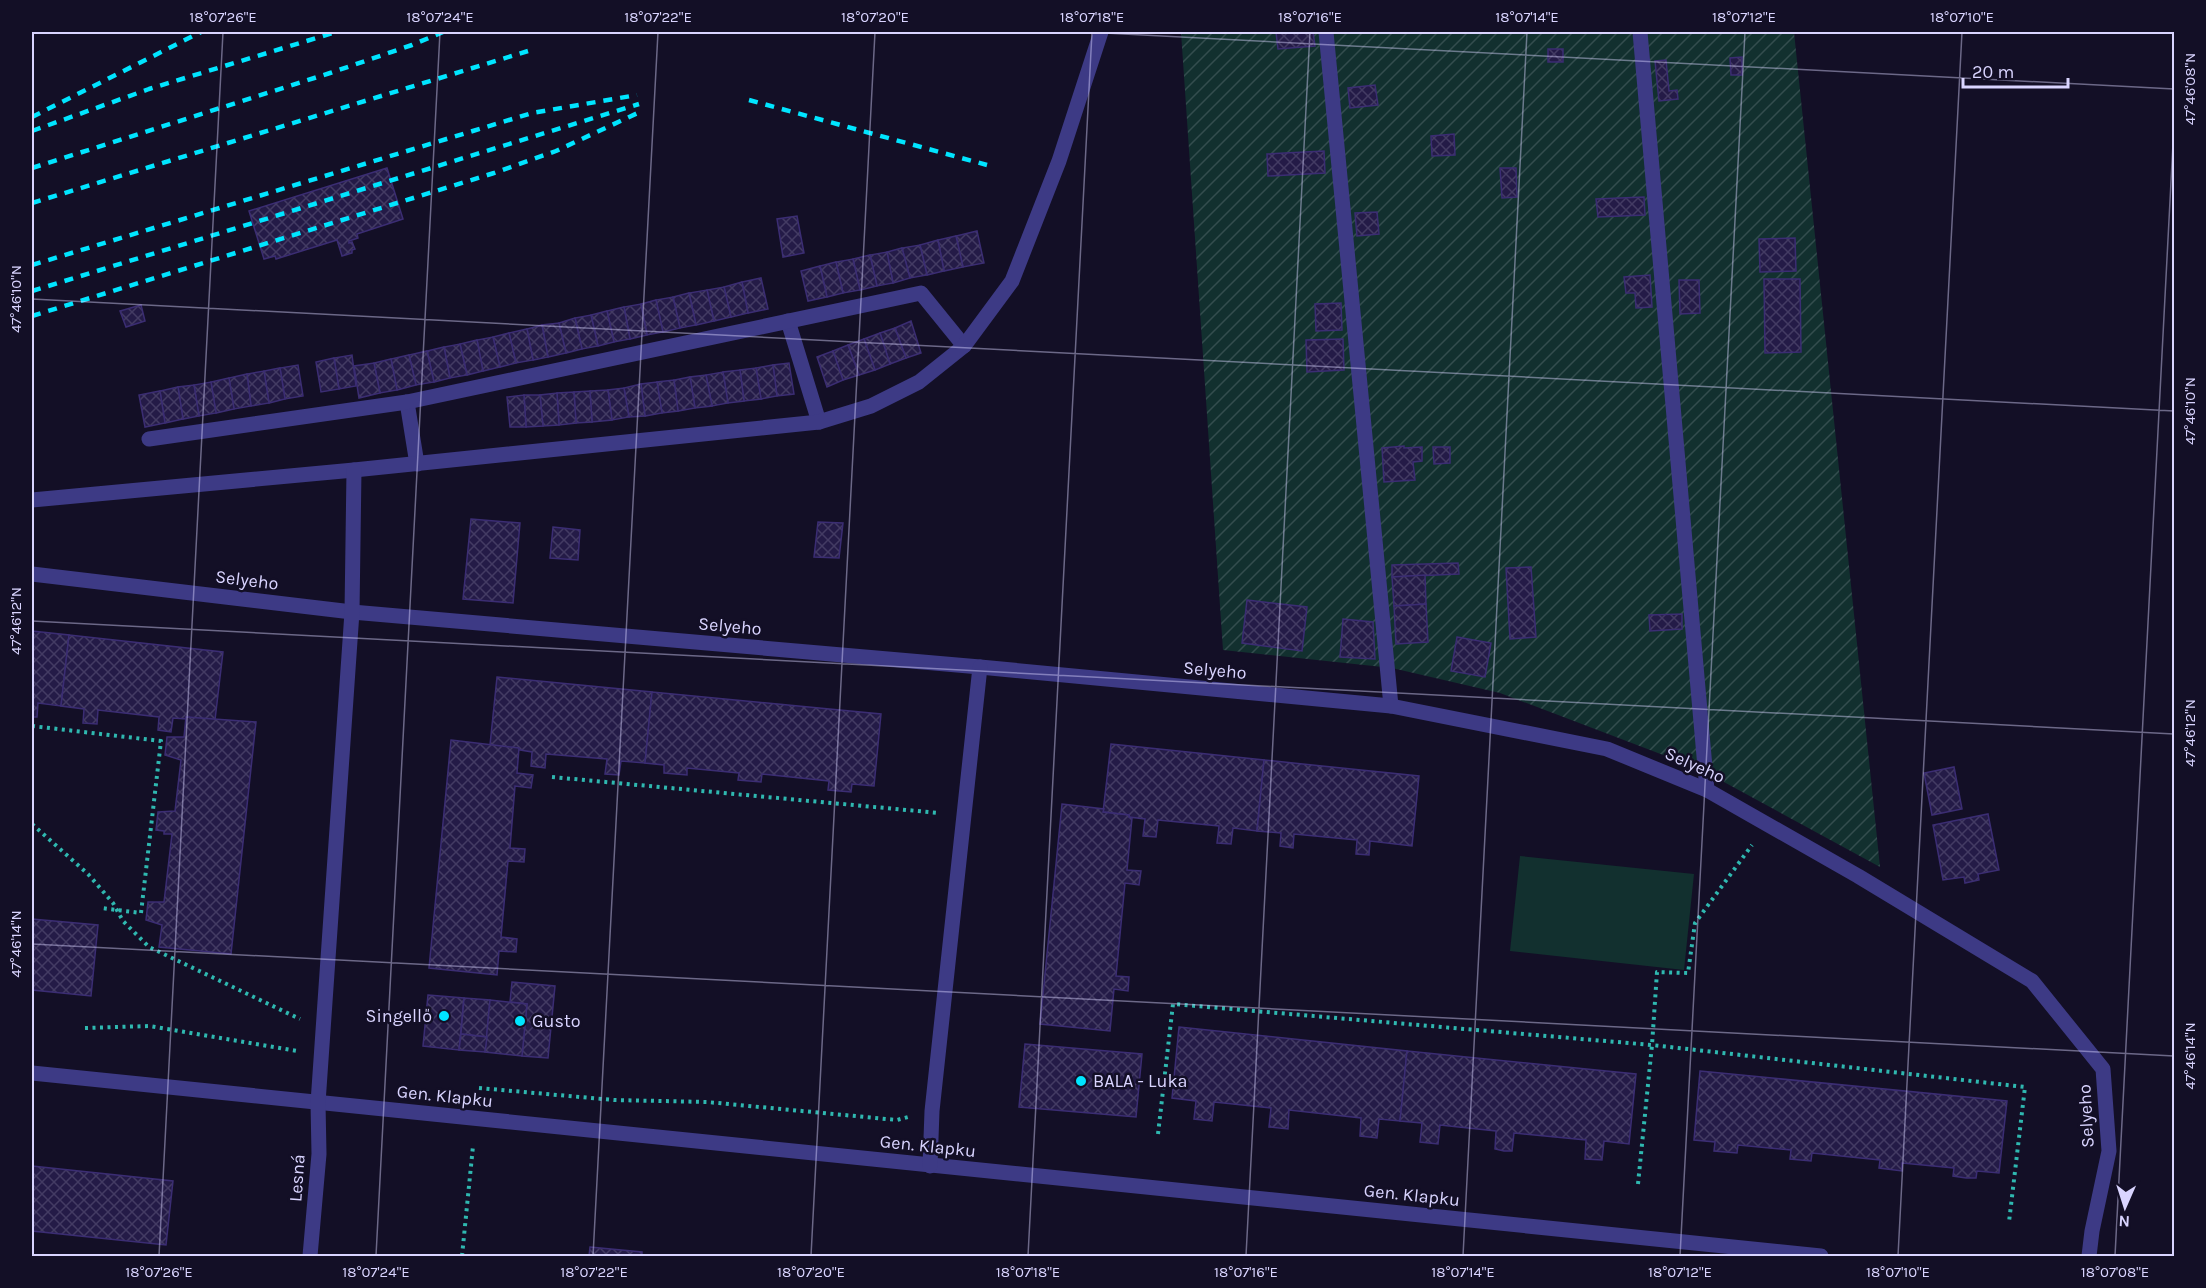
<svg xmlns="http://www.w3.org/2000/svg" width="2206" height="1288" font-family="Karla,sans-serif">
<defs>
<pattern id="garden-furrows" width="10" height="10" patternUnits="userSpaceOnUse" patternTransform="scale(1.5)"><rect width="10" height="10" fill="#12302f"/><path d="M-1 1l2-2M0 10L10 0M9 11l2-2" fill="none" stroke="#344d4e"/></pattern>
<pattern id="building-cross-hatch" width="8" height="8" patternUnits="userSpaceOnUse" patternTransform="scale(1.5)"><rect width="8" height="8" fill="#241b47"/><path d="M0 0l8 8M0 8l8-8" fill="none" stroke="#433b63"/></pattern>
</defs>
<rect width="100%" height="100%" fill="#130f26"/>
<path fill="url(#garden-furrows)" d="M1181,32H1794L1880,867L1700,769L1500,693L1392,668L1223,650Z"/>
<path fill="#12302f" d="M1520,856L1694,874L1684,970L1510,951Z"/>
<g fill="url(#building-cross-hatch)" stroke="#3b2d73" stroke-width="1.5">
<path d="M1276,32H1313L1315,46L1278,49Z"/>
<rect x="1548" y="49" width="15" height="13"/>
<path d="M1742,57V75H1731L1730,58Z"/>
<path d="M1666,60L1669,91L1677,90L1678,99L1659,101L1655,61Z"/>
<path d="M1375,85L1378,105L1350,108L1348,88Z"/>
<path d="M1454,134L1455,155L1432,156L1431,136Z"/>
<path d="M1324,151L1325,173L1268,176L1267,154Z"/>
<path d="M387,168L403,219L357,234L358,238L349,241V243L352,242L355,249L352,250V253L342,256L337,240L276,259L275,256L264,259L249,211Z"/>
<path d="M1500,168H1516L1517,197L1502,198Z"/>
<path d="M1644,197L1645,215L1598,217L1596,199Z"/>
<path d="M1377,212L1379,234L1357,236L1355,213Z"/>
<path d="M797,216L804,253L783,257L777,219Z"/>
<path d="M977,231L984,263L963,267L956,236Z"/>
<path d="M956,236L963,267L944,271L938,240Z"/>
<path d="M1795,238L1796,271L1760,272L1759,239Z"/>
<path d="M938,240L944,271L927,275L920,245Z"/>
<path d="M920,245L927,275L910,278L902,248Z"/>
<path d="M902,248L910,278L893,283L887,252Z"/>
<path d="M887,252L893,283L877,286L870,255Z"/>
<path d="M870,255L877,286L860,290L853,259Z"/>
<path d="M853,259L860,290L843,293L836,262Z"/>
<path d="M836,262L843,293L827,297L820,266Z"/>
<path d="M820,266L827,297L808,301L801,271Z"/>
<path d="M1650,275L1652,307L1636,308L1635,293H1626L1624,277Z"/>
<path d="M761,278L768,309L748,313L742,282Z"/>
<path d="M1764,279H1800L1801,352L1765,353Z"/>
<path d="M1679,280H1699L1700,313L1680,314Z"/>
<path d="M742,282L748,313L731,317L724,287Z"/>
<path d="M724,287L731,317L714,321L707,290Z"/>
<path d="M707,290L714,321L696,325L689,293Z"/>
<path d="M689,293L696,325L680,328L673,297Z"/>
<path d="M673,297L680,328L663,332L656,300Z"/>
<path d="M656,300L663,332L647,335L641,304Z"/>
<path d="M1341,303L1342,330L1316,331L1315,304Z"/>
<path d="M641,304L647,335L630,339L624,307Z"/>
<path d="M141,305L145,321L126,327L120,311Z"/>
<path d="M624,307L630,339L614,342L607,311Z"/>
<path d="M607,311L614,342L598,346L591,315Z"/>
<path d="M591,315L598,346L582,349L575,318Z"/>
<path d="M575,318L582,349L566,353L559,323Z"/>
<path d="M911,321L921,353L906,358L895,328Z"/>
<path d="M559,323L566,353L548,357L542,325Z"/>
<path d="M542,325L548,357L533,360L527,329Z"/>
<path d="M895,328L906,358L890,364L880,333Z"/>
<path d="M527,329L533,360L516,363L509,333Z"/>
<path d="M509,333L516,363L500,367L493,337Z"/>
<path d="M880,333L890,364L875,370L864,339Z"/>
<path d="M493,337L500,367L483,371L477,340Z"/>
<path d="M864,339L875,370L859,375L848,345Z"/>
<path d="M1343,339L1344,370L1307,372L1306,340Z"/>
<path d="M477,340L483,371L467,375L460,344Z"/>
<path d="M460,344L467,375L450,378L444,347Z"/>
<path d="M848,345L859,375L843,380L833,351Z"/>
<path d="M444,347L450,378L434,382L427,351Z"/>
<path d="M427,351L434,382L416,385L409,355Z"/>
<path d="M833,351L843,380L827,387L817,357Z"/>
<path d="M352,355L356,386L339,389L334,358Z"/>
<path d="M409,355L416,385L397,390L391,359Z"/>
<path d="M334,358L339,389L321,392L316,362Z"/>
<path d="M391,359L397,390L380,393L374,363Z"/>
<path d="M374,363L380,393L359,398L354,366Z"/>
<path d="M789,363L794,394L777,396L773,365Z"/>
<path d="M298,365L303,396L285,399L280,368Z"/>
<path d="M773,365L777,396L761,399L756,368Z"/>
<path d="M280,368L285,399L269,403L264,371Z"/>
<path d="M756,368L761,399L744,401L740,370Z"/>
<path d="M740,370L744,401L728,403L723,372Z"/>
<path d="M264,371L269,403L251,406L247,374Z"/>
<path d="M723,372L728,403L712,406L706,375Z"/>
<path d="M247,374L251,406L234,409L229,378Z"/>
<path d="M706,375L712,406L695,408L690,377Z"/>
<path d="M690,377L695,408L678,411L674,380Z"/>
<path d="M229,378L234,409L216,413L211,382Z"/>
<path d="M674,380L678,411L662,413L657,382Z"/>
<path d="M211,382L216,413L199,416L194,385Z"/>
<path d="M657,382L662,413L645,416L641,384Z"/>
<path d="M641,384L645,416L629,417L624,388Z"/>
<path d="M194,385L199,416L183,419L178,387Z"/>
<path d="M178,387L183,419L165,423L160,391Z"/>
<path d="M624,388L629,417L612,420L608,390Z"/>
<path d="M608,390L612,420L592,422L590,391Z"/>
<path d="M160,391L165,423L145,427L139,395Z"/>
<path d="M590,391L592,422L576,423L574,392Z"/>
<path d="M574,392L576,423L559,425L557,393Z"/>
<path d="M557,393L559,425L543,426L540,395Z"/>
<path d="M524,395H540L543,426L526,427Z"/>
<path d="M524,395L526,427H510L507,397Z"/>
<path d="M1404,446V448L1422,447V461L1413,462L1415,480L1384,482L1382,448Z"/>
<path d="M1433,447H1450V463L1434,464Z"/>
<path d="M471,519L520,523L513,603L463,599Z"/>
<path d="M818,522L843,523L839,558L814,557Z"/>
<path d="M553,527L580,530L578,560L550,558Z"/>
<path d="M1458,563L1459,574L1392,577V565Z"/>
<path d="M1531,567L1536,637L1510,639L1506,568Z"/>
<path d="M1425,575L1426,604L1394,606L1392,577Z"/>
<path d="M1247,600L1307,607L1302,651L1242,643Z"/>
<path d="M1426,604L1428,642L1396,644L1394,606Z"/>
<path d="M1682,614V629L1650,631L1649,615Z"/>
<path d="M1343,619L1373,622L1375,659L1340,657Z"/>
<path d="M32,631L69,635L61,706L38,703L37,717H32Z"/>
<path d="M69,635L223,652L215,720L186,717V719L173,718L171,732L158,730L159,717L98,710L97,724L83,723L84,709L61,706Z"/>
<path d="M1457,637L1491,643L1485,677L1451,671Z"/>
<path d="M497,677L652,692L645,763L621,761L619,775L605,774L607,759L546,754L545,768L531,766L532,752L490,745Z"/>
<path d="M652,692L881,714L874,786L852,784L851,792L828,790L829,781L762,774L761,782L738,780L739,773L687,768V775L664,773V765L645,763Z"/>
<path d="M186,717L256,722L231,954L159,947L162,925L146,920L148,902H164L172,834H164V831L156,830L158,812L175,811L181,760L165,755L167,737H184Z"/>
<path d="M451,740L519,748L517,773L533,775L531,788L515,786L510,848L525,849L524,862L508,861L501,937L517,939L516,952L499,951L497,975L429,968Z"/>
<path d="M1111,744L1264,760L1257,831L1233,828L1231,844L1217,843L1219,826L1158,820L1156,837L1143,836L1145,819L1129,817V815L1103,812Z"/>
<path d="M1264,760L1419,776L1412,846L1370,841L1369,855L1356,854L1357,840L1294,834L1293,848L1280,846L1281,833L1257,831Z"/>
<path d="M1954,767L1962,809L1932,815L1924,773Z"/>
<path d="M1062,804L1104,809L1103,812L1129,815V817L1132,818L1127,870L1141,871L1139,885L1125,883L1116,976L1129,977L1128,991L1114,989L1110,1031L1040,1024Z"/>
<path d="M1988,814L1999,870L1978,874L1979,880L1965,883L1964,877L1943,880L1933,825Z"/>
<path d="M32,919L98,925L91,996L32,990Z"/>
<path d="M512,982L555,986L548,1058L522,1056L527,1004L510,1002Z"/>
<path d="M428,995L464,998L459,1050L423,1046Z"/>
<path d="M464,998L490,1000L487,1037L461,1034Z"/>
<path d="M490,1000L527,1004L522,1056L485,1052Z"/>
<path d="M1179,1027L1407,1051L1400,1121L1379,1119L1377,1138L1369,1137L1360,1136L1361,1118L1289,1110L1288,1129L1269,1127L1271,1108L1214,1102L1212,1121L1194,1119L1196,1101L1172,1098Z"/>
<path d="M461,1034L487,1037L485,1052L459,1050Z"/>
<path d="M1025,1044L1142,1054L1136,1117L1019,1107Z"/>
<path d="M1407,1051L1636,1074L1629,1144L1604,1141L1602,1160L1585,1159L1586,1140L1514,1133L1512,1151H1504L1495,1149L1496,1131L1440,1125L1438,1144L1420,1142L1422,1123L1400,1121Z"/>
<path d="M1700,1071L2007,1101L1999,1173L1977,1171L1976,1178H1966L1953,1176L1954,1168L1902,1163V1171L1879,1168L1880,1160L1812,1153L1811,1161L1790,1159L1791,1150L1738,1145L1737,1153L1714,1151L1715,1142L1694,1140Z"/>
<path d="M32,1166L173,1181L166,1245L32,1231Z"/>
<path d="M590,1247L642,1252V1256H589Z"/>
</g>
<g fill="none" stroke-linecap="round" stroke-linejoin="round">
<g stroke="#2fb8b0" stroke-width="4" stroke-dasharray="3 4.5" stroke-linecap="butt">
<path d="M32,726L161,741L141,913L101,908"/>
<path d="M552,777L939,813"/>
<path d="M32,824L88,874L113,903L123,921L149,947L300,1019"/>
<path d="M85,1028L150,1026L297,1051"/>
<path d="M479,1088L614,1100L707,1102L897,1120L908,1117"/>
<path d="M1158,1134L1173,1004L1652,1045L2025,1087L2009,1222"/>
<path d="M1638,1184L1652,1045L1657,972L1688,973L1695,923L1752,845"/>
<path d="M462,1256L473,1146"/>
</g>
<g stroke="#3d3a85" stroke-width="15">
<path d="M1326,32L1391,706"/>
<path d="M1640,32L1707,790"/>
<path d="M788,321L819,422"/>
<path d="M407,402L417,464"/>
<path d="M149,439L407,402L921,293L964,346"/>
<path d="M32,500L354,470L819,422L871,406L919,382L964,346L1012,281L1059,161L1101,32"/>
<path d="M32,574L352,612L980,667L1391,706L1607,749L1707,790L1858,876L2032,981L2103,1069L2109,1151L2092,1231L2089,1256"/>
<path d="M32,1073L1821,1256"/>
<path d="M930,1166L932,1111L980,667"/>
<path d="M310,1256L319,1154L318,1103L352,612L354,470"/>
</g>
<g stroke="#00e5ff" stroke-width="4.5" stroke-dasharray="9 8" stroke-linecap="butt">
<path d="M749,100L987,165"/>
<path d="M32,117L201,32"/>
<path d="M32,131L149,89L336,32"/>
<path d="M32,168L330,73L412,45L443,32"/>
<path d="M32,203L528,51"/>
<path d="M32,265L532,113L637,95"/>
<path d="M32,291L639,104"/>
<path d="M32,316L494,173L556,151L642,111"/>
</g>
</g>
<path fill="none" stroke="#d9d4ff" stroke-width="1.5" stroke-opacity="0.45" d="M1085,32L2174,89M32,299L2174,411M32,621L2174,734M32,944L2174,1056M159,1256L223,32M376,1256L440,32M593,1256L658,32M811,1256L875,32M1028,1256L1092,32M1246,1256L1310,32M1463,1256L1527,32M1680,1256L1745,32M1898,1256L1962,32M2115,1256L2174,124"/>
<g fill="#00e5ff" stroke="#130f26" stroke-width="2">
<circle cx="444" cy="1016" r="6"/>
<circle cx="520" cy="1021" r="6"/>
<circle cx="1081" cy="1081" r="6"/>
</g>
<g text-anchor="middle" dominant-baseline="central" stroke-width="5" stroke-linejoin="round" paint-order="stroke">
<g font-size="18" fill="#d9d4ff" stroke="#130f26">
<text transform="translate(247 580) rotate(7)">Selyeho</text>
<text transform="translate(730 626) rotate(5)">Selyeho</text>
<text transform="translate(1215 670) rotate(5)">Selyeho</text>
<text transform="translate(1695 765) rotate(24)">Selyeho</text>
<text transform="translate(445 1096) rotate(6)">Gen. Klapku</text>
<text transform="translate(2086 1116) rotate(-93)">Selyeho</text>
<text transform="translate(928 1146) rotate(6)">Gen. Klapku</text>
<text transform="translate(297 1178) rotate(-86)">Lesná</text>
<text transform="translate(1412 1195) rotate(6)">Gen. Klapku</text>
</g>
<g font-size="18" fill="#d9d4ff" stroke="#130f26" text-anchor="start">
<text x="432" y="1016" text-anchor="end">Singellő</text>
<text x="532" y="1021">Gusto</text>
<text x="1093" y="1081">BALA - Luka</text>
</g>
</g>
<rect width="2206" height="1288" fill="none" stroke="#130f26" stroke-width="66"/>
<g transform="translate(2125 1207) rotate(183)" stroke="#130f26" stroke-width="4.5" paint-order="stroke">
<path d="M0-4.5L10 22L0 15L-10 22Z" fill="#d9d4ff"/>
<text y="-9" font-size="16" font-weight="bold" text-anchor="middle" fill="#d9d4ff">N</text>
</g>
<path d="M1963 78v9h105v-9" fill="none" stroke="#d9d4ff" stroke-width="3"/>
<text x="1972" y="78" font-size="18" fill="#d9d4ff" stroke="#130f26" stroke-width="4.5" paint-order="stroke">20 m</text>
<rect x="33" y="33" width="2140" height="1222" fill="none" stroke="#d9d4ff" stroke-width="2"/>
<g font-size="15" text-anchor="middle" fill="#d9d4ff">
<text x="223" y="22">18°07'26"E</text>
<text x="440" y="22">18°07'24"E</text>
<text x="658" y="22">18°07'22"E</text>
<text x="875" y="22">18°07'20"E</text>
<text x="1092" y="22">18°07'18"E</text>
<text x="1310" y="22">18°07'16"E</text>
<text x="1527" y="22">18°07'14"E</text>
<text x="1744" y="22">18°07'12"E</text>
<text x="1962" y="22">18°07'10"E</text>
<text transform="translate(2190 89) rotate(-90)" y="5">47°46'08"N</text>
<text transform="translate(16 299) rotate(-90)" y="5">47°46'10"N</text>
<text transform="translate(2190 411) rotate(-90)" y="5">47°46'10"N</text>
<text transform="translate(16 621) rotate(-90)" y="5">47°46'12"N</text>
<text transform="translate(2190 733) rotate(-90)" y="5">47°46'12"N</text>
<text transform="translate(16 944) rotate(-90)" y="5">47°46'14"N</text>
<text transform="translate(2190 1056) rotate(-90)" y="5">47°46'14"N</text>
<text x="159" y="1277">18°07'26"E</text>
<text x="376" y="1277">18°07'24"E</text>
<text x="594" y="1277">18°07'22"E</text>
<text x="811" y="1277">18°07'20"E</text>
<text x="1028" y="1277">18°07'18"E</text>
<text x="1246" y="1277">18°07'16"E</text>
<text x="1463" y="1277">18°07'14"E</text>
<text x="1680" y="1277">18°07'12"E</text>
<text x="1898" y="1277">18°07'10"E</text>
<text x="2115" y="1277">18°07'08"E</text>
</g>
</svg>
